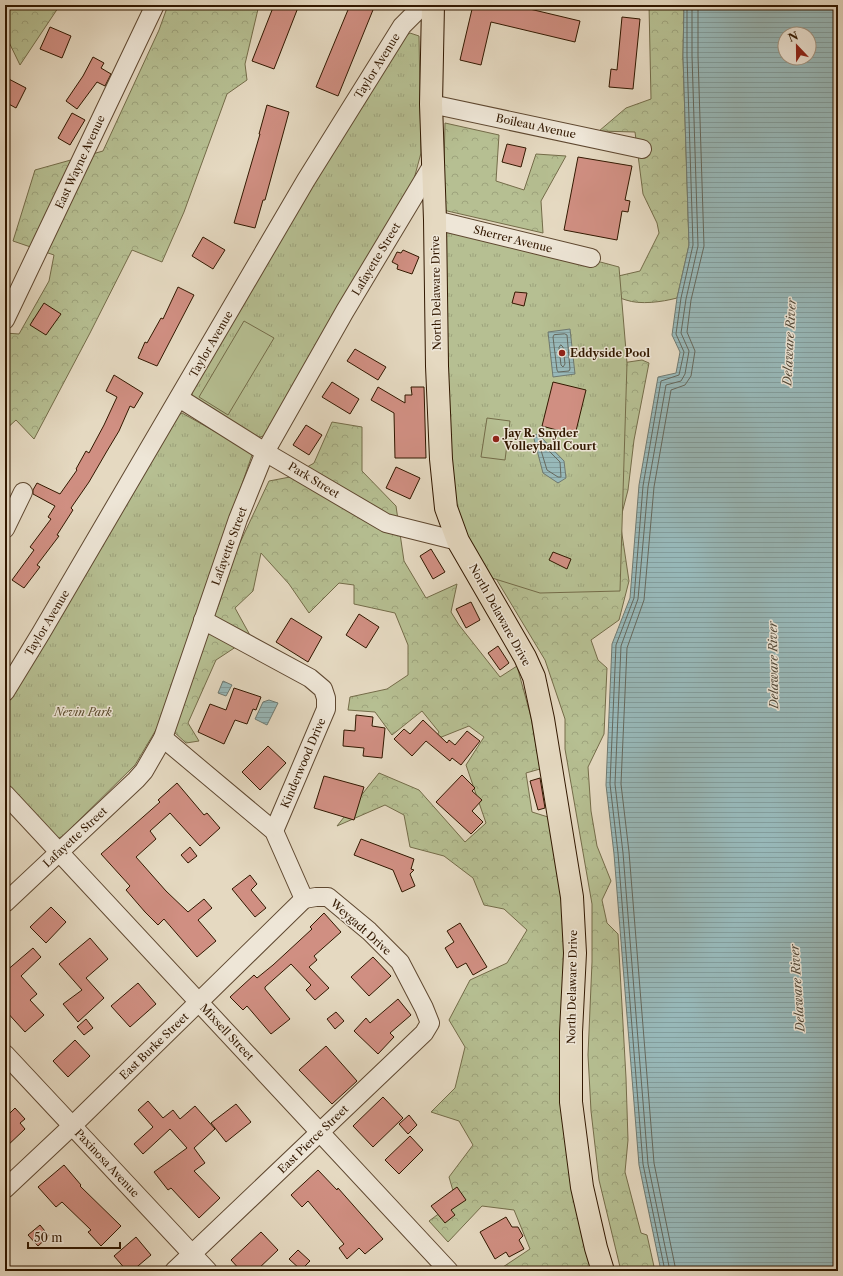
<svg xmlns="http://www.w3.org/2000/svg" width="843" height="1276" font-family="'Libre Caslon Text',serif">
<defs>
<pattern id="forest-crowns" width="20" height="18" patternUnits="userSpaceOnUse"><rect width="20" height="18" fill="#b6bf92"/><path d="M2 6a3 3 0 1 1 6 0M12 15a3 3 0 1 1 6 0" fill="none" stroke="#9da37c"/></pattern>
<pattern id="park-tufts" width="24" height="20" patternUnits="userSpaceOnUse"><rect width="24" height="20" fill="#b6bf92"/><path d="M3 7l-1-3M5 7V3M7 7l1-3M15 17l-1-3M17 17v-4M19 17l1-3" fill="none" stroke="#9da37c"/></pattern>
<pattern id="water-rules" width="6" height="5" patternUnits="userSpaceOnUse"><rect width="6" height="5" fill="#98b9ba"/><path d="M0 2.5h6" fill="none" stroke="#839e9e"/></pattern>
</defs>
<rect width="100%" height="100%" fill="#e5d9c1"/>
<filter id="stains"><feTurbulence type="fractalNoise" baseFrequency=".005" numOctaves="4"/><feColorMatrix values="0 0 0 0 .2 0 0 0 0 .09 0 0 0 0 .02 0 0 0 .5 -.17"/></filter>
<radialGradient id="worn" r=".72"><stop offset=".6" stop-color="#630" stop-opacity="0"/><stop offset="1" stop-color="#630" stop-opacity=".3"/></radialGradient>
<g fill="url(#forest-crowns)" stroke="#746c49">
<path d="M5,5H60L20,65L5,34Z"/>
<path d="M168,5H259L245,64L247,80L227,94L184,212L162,262L132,250L90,333L34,439L16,420L5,430V333L19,334L49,281L54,255L13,241L35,170L103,151L159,30Z"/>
<path d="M649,5H684L683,56L689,245L677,298C662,302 640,305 626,300C621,299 616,295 611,293L614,277L640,271L659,233L657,223L643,194L635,132L599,131L626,108L651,99Z"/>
<path d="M445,123L499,135L496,181L524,190L536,154L566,156L541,201L543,233L443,210Z"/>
<path d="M642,360L649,363L634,440L628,490L620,521L629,581L619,620L591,640L598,660L607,668L604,734L588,767L591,811L597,846L611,881L602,900L607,923L618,934L626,1078L628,1140L625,1172L641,1233L647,1235L655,1271H621L599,1180L591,1111L588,1055L592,962V904L565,749V719L545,660L492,572L615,364Z"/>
<path d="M332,422L362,427V471L396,506L404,561L426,598L457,584L451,612L459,625L500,677L517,666L531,717L540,769L526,773L532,812L548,817L559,844L593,1271H497L530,1249L514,1210L482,1206L448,1242L429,1221L456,1201L449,1177L473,1145L459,1121L431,1112L455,1088L465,1047L449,1020L470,980L507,963L527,930L504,909L484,905L473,878L444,856L410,847L404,815L385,805L337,826L379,773L419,790L465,842L486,823L466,765L484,737L469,726L434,740L439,732L422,711L392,735L375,712L348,710L350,697L387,689L408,675V645L395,613L354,604V585L339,583L309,613L289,584L261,553L253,591L235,608L251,637L216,660L188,723L199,741L186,743L173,731L184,689L219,604L237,549L269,481L290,477L314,463Z"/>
</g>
<g fill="url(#park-tufts)" stroke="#746c49">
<path d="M410,33L419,36L421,153L414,179L269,434L257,438L192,397V387L345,129L401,39Z"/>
<path d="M435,220L548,248L619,267L627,363L620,591L540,593L476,573L446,508Z"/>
<path d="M182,413L248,450L252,455L160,723L135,765L63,836L57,839L5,785V701L177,416Z"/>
</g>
<g fill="#b6bf92" stroke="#746c49">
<path d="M244,321L274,338L228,415L199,397Z"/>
<path d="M487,418L510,421L505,460L481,457Z"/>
</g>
<g fill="url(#water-rules)" stroke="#6f7970" fill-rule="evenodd">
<path d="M684,5H838V1271H661L639,1165L614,854L606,785L612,644L630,598L639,485L658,377L676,373L680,352L672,335L677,298L689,245L683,56ZM785,34H809V58H785Z"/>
<path d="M570,329L575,374L553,377L548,332Z"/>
<path d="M538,434L564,461L566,478L558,483L543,473L533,435Z"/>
<path d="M223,681L232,685L226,696L218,693Z"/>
<path d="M269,700L278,703L267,725L255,719L263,702Z"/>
</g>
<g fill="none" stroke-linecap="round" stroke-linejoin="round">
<g stroke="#65685d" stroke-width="1">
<path d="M565,334L567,335L570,369L569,371L558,372L557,370L553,337L554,335Z"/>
<path d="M561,345L563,347L565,364L563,367L561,365L559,348Z"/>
<path d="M541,445H543L560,462L561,477H558L547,470L540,447Z"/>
<path d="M665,1271L643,1164L618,853L610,784L616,645L634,598L643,486L661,381L679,375L684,352L676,334L681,298L693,245L687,56V5"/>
<path d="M670,1271L648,1164L623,853L615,784L621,646L638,599L648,487L666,385L681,381L685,374L689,351L681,333L686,299L698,246L692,56V5"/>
<path d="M676,1271L654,1163L629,852L621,784L627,648L644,600L654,487L671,390L685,385L691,376L695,351L687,332L691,300L704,246L698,56V5"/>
</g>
</g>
<g fill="#d08f82" stroke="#321800">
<path d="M274,5H299L274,69L252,61Z"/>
<path d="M350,5H375L338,96L316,87Z"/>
<path d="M473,5H513L580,21L575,42L491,22L481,65L460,60Z"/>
<path d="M622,17L640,19L633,89L609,87L611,69L617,70Z"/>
<path d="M50,27L71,36L62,58L40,49Z"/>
<path d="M93,57L104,63L101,68L111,74L105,86L97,82L77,109L66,101L83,76Z"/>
<path d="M5,77L26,88L16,108L5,102Z"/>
<path d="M267,105L289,112L265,200H263L255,228L234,223L260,134H259Z"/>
<path d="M72,113L85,120L70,145L58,138Z"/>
<path d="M507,144L526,148L521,167L502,162Z"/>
<path d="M578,157L632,166L625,200L630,201L628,212L622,211L617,240L564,230Z"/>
<path d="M203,237L225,250L213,269L192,256Z"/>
<path d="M403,250L419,257L412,274L397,269L398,265L392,262L397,252L401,253Z"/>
<path d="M178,287L194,295L157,366L138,358L145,342L147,343L161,318L163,319Z"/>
<path d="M515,292L527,293L524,306L512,303Z"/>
<path d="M44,303L61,314L46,335L30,325Z"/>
<path d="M355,349L386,367L378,380L347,361Z"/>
<path d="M114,375L143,393L134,408L130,406L119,431L107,451L89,482L71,508L73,510L57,535L59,536L37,565L40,567L24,588L12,580L34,550L30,547L51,519L48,517L55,506L33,494V490L37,483L60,494L77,470L76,469L86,451L89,453L104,425L117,397L106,391Z"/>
<path d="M332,382L359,399L350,414L322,397Z"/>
<path d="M553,382L586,390L575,435L542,426Z"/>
<path d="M378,387L405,403V395H412L411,387H424L426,458H395L394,413L371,400Z"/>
<path d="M306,425L322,435L309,455L293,445Z"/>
<path d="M396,467L420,478L410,499L386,488Z"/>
<path d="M431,549L445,572L433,579L420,556Z"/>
<path d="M553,552L571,559L567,569L549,560Z"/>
<path d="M471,602L480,620L466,628L456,609Z"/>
<path d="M359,614L379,627L366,648L346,635Z"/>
<path d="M291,618L322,637L308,662L276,642Z"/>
<path d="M498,646L509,663L500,670L488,653Z"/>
<path d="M234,688L261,697L256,710L253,709L247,724L235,720L224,744L198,732L210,704L226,710Z"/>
<path d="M356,715L373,717L372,726L385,728L382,758L363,756L364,748L343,746L344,730L355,731Z"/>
<path d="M423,720L447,743L449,740L455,745L467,731L480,741L461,765L452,758L450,761L426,741L412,756L394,739L404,729L410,734Z"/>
<path d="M268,746L286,763L260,790L242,772Z"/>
<path d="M462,775L475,788L472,791L482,800L472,811L483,822L471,834L436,802Z"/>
<path d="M324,776L364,787L354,820L314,808Z"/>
<path d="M540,778L545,808L538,810L530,781Z"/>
<path d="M177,783L204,815L207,813L220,828L200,846L170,813L150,831L156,839L136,857L166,891L188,912L204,899L212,908L198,920L216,941L197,957L164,919L158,925L145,912L126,890L130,886L101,854L160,802L158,800Z"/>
<path d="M361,839L414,859L411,869L414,870L410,874L415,886L402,892L393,870L354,855Z"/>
<path d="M190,847L197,856L188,863L181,855Z"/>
<path d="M250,875L257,884L251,890L266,908L255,917L232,889Z"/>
<path d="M51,907L66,922L46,943L30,927Z"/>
<path d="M324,913L341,932L314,956L317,960L309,967L329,988L315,1000L306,990L311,985L291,964L265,987V989L290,1019L271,1034L247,1006L243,1010L230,997L254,975L257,978L273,965L312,929L310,927Z"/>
<path d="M460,923L487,967L473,975L466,963L457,968L445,948L454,942L447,931Z"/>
<path d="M90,938L108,959L86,978L104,998L78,1022L63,1004L82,990L59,964Z"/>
<path d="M33,948L41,957L21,976L37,994L30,1000L44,1015L25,1032L5,1010V972Z"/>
<path d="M373,957L391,976L369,996L351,977Z"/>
<path d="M138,983L156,1004L130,1027L111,1006Z"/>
<path d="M398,999L411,1015L390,1033L394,1037L378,1054L354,1031L366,1018L370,1023Z"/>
<path d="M336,1012L344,1021L335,1029L327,1019Z"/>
<path d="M86,1019L93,1028L84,1035L77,1027Z"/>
<path d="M75,1040L90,1056L68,1077L53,1061Z"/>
<path d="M326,1046L357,1081L332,1104L299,1070Z"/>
<path d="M383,1097L403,1118L373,1147L353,1126Z"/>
<path d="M148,1101L163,1118L173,1110L180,1119L195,1106L215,1129L194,1148L205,1163L194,1171L220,1198L199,1218L171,1188L168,1190L154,1172L187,1148L170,1129L143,1154L134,1144L153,1127L138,1110Z"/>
<path d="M236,1104L251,1122L226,1142L211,1123Z"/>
<path d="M15,1108L25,1119L20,1123L25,1129L5,1148V1118Z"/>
<path d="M409,1115L417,1125L408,1134L399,1124Z"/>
<path d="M410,1136L423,1150L399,1174L385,1160Z"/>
<path d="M64,1165L81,1185L80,1186L121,1226L101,1246L88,1232L91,1230L62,1202L56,1207L38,1187Z"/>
<path d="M318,1170L337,1190L338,1188L383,1239L365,1254L359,1248L347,1259L339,1248L344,1244L308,1201L302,1207L291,1195Z"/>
<path d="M457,1187L466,1200L451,1210L455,1215L445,1223L431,1206Z"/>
<path d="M506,1217L512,1227H518L523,1236L519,1240L524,1249L509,1257L506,1252L495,1259L480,1232Z"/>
<path d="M40,1225L49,1236L38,1246L28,1235Z"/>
<path d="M261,1232L278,1250L256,1271H241L231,1260Z"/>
<path d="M136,1237L151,1255L132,1271H127L114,1256Z"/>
<path d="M298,1250L310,1261L301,1270L289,1259Z"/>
</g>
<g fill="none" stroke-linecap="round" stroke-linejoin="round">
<defs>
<g id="minor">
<path d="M431,104L642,149"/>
<path d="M435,220L591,258"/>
<path d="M5,320L155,5"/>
<path d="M179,398L265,452L386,523L458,541"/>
<path d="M5,529L23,492"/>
<path d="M203,620L310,678L323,689L326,698V709L274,831"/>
<path d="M5,692L41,633L306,180L402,26L420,8L428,5"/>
<path d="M163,738L274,831L304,899"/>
<path d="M5,794L449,1271"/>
<path d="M5,903L136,780L144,771L163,738L238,519L265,452L345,311L432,166"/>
<path d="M5,1054L208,1271"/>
<path d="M5,1189L72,1126L304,899"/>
<path d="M174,1271L424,1033L430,1023L424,1008L400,962L369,931L328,897H316L304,899"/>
</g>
<path id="major" d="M433,5L431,104L435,220L437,366L441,459L446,508L458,541L525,657L534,677L543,719L572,897L575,953L571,1032V1102L582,1187L596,1248L603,1271"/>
</defs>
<use href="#minor" stroke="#5f4830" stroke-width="20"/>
<use href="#major" stroke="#321800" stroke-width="24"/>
<use href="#minor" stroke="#eee6d7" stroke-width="18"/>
<use href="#major" stroke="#e5d9c1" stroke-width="22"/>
</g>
<g fill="#8f2418" stroke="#eee6d7" stroke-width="1.5">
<circle cx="562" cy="353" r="4"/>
<circle cx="496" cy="439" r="4"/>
</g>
<g text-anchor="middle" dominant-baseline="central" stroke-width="3" stroke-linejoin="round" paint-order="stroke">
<g font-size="11" fill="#321800" stroke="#eee6d7">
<text transform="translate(377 66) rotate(-58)">Taylor Avenue</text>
<text transform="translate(536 126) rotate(12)">Boileau Avenue</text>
<text transform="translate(80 162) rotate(-65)">East Wayne Avenue</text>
<text transform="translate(513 239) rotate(14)">Sherrer Avenue</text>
<text transform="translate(376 259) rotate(-59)">Lafayette Street</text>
<text transform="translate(436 293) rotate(-91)">North Delaware Drive</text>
<text transform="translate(211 344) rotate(-60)">Taylor Avenue</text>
<text transform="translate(314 480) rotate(31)">Park Street</text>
<text transform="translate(229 546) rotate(-70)">Lafayette Street</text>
<text transform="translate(500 615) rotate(61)">North Delaware Drive</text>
<text transform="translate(47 623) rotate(-59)">Taylor Avenue</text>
<text transform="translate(303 763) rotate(-67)">Kinderwood Drive</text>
<text transform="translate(75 837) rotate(-43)">Lafayette Street</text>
<text transform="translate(361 927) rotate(42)">Weygadt Drive</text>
<text transform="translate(572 987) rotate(-89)">North Delaware Drive</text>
<text transform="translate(227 1032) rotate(47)">Mixsell Street</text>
<text transform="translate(154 1046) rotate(-44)">East Burke Street</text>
<text transform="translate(313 1139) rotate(-44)">East Pierce Street</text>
<text transform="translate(107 1163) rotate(47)">Paxinosa Avenue</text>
</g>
<g font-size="11" font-weight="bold" fill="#321800" stroke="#eee6d7" text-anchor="start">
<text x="570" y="353">Eddyside Pool</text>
<text x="504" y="433">Jay R. Snyder<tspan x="504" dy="13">Volleyball Court</tspan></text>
</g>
<g font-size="11" font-style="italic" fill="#5a4a2c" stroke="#eee6d7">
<text x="83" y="712">Nevin Park</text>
</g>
<g font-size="12" font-style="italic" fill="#514838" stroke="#eee6d7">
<text transform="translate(789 342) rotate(-87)">Delaware River</text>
<text transform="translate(773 665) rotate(-91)">Delaware River</text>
<text transform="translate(797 988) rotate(-94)">Delaware River</text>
</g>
</g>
<rect width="843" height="1276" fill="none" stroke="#e5d9c1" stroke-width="20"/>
<rect x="6" y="6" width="831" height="1264" fill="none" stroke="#321800" stroke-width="2"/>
<rect x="10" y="10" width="823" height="1256" fill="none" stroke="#321800"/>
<g transform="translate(797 46) rotate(338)"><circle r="19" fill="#eee6d7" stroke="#a39481"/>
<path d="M0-3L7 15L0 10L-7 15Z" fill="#8f2418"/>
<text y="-6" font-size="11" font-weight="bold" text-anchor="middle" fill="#321800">N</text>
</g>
<path d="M28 1242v6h92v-6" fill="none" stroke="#321800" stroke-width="2"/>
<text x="34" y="1242" font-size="12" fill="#321800" stroke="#eee6d7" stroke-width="3" paint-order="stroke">50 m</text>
<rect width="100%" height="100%" filter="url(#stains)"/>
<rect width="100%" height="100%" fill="url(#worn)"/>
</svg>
